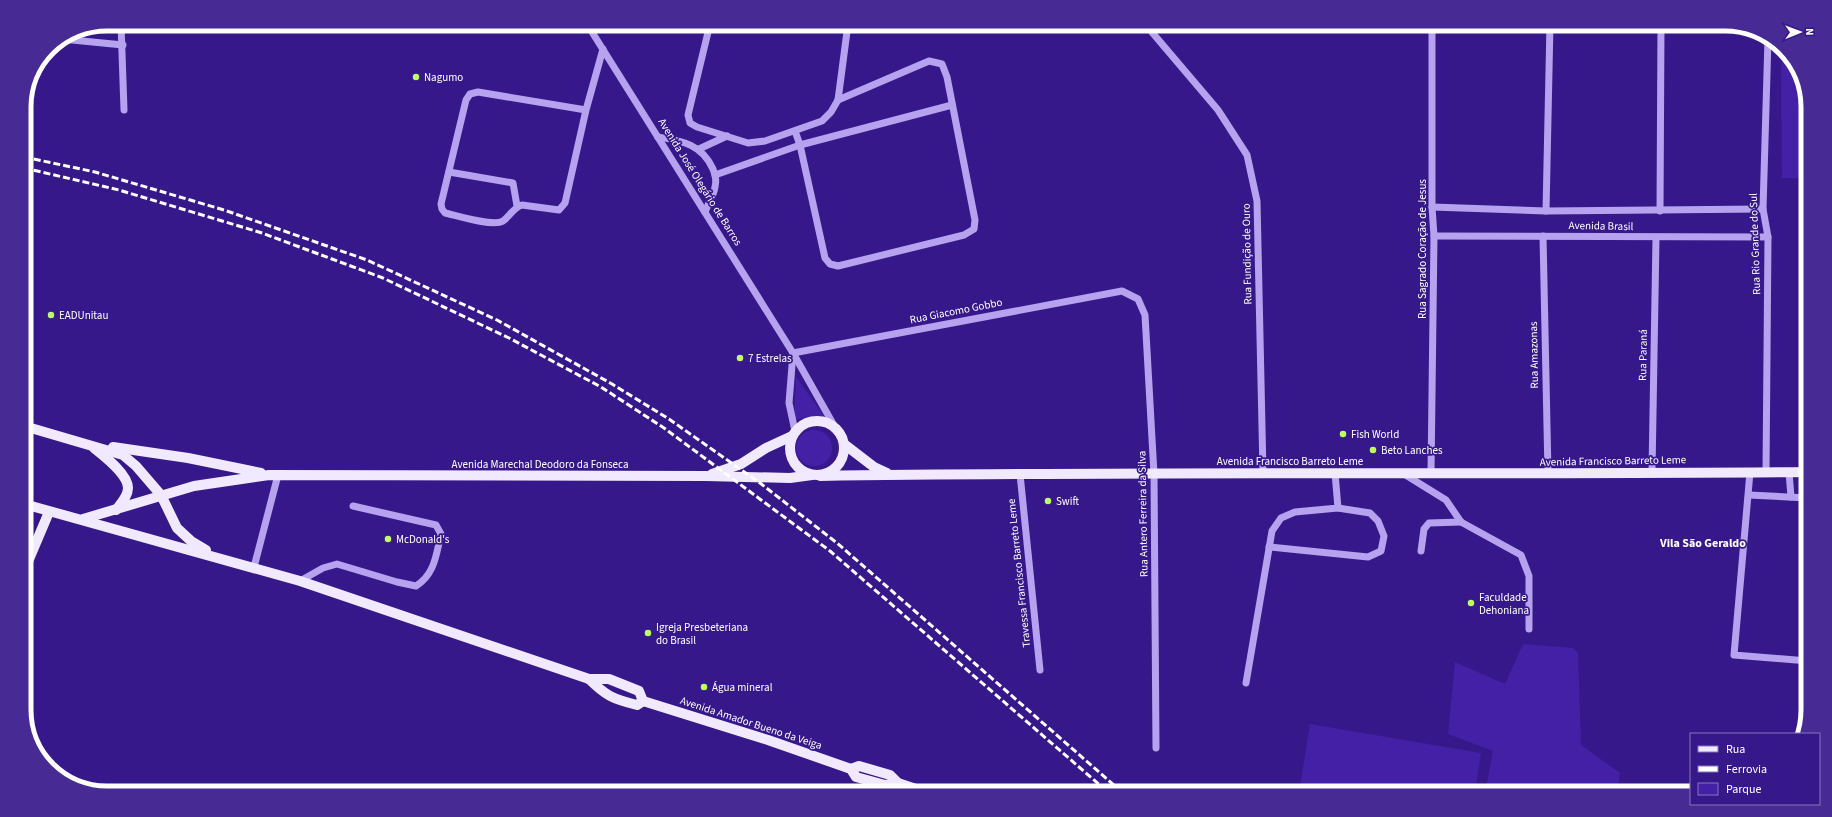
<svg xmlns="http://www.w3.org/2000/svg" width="1832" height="817" font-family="'Source Sans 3',sans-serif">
<rect width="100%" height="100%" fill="#37188b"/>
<g fill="#4320a5">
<path d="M1781,50L1794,60L1808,101V178H1782Z"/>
<path d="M796,377L824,416L808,417L794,420Z"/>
<circle cx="814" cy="448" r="18"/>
<path d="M1523,644L1573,648L1578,653L1581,745L1620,773L1617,793H1485L1493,751L1448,734L1455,662L1505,684Z"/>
<path d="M1310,724L1481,753L1475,793H1299Z"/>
</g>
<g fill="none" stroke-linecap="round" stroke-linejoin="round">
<g stroke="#b6a2ee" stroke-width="7">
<path d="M121,24L124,110"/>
<path d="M587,24L793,353L836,429"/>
<path d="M710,24L688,115L690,123L697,127L748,143L765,141L822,121L831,112L838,100L848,24"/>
<path d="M1145,24L1218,110L1247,155L1257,201L1263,472"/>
<path d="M62,39L123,45"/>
<path d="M586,110L478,92L470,94L466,100L441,204L442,209L445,213C458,216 493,227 503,221C510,216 513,208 522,205L559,210L565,203L586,110L603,49"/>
<path d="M795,131L800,145L825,258L830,264L838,266L964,235L974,229L975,220L947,77L942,64L929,61L838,100"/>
<path d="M658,137C682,141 702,144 713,169C715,174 717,180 715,187C714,195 708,204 705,212"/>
<path d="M699,149L727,136"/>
<path d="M449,172L513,183L517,206"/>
<path d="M715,175L800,145L952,105"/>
<path d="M1432,207L1546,211L1763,209"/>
<path d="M1546,211L1550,24"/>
<path d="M1660,211L1661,24"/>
<path d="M1434,236L1768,237"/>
<path d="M1543,236L1548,473"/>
<path d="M793,353L1122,291L1138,299L1145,315L1154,474L1156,748"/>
<path d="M793,353L789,403L795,431"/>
<path d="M1652,472L1656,238"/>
<path d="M1750,472L1734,655L1808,661"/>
<path d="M1766,472L1768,237L1763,209L1768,39"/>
<path d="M1789,472L1791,497"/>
<path d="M1020,474L1040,670"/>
<path d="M1404,474L1446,500L1461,522L1521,555L1529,576V629"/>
<path d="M1431,474L1434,236L1432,207V24"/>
<path d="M1749,495L1808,498"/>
<path d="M1269,547L1368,557L1381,551L1384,536L1378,521L1370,513L1338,508"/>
<path d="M1421,551L1424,529L1429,523L1461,522"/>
<path d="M254,567L278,475"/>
<path d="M300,581L323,568L337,564L397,582L416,586C435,574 436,555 441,534L436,525L353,506"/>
<path d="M1246,683L1272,531L1281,518L1295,512L1338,508L1335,473"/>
</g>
<g stroke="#f0e9ff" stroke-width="10">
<circle cx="817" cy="448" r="27"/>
<path d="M24,426L123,455L136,466L161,495L177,528L191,541L206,550"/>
<path d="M844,444L874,467L887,473"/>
<path d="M113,447L188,458L261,473"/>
<path d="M94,448C104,456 128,474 128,488C128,497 120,504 116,510"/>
<path d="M712,474L741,464L766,448L792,436"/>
<path d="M820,476C1149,471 1479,475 1808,472"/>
<path d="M24,504L300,581L589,679H609L639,691L643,701"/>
<path d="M83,519L194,486L269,475L706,476L790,478L812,475"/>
<path d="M24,571L49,512"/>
<path d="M589,679C606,696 613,699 637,705L643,701"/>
<path d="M643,701L768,740L851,769L856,777L885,785L898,783L928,793"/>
<path d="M851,769L859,766L890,775L898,783"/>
</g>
<g stroke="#fff" stroke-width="3" stroke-dasharray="7 3" stroke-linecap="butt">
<path d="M24,157L95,172L224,210L367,260L497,320L612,384L669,419L760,483L837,543L1123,793"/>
<path d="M24,168L119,190L262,233L383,278L509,338L601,387L664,428L830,551L1109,793"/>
</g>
</g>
<g fill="#bcff5f" stroke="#37188b" stroke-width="1.5">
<circle cx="416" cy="77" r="4"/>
<circle cx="51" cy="315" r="4"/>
<circle cx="740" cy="358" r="4"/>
<circle cx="1343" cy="434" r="4"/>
<circle cx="1373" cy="450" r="4"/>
<circle cx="1048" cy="501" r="4"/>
<circle cx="388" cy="539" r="4"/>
<circle cx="1471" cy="603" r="4"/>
<circle cx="648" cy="633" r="4"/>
<circle cx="704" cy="687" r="4"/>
</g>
<g text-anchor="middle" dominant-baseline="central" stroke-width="3.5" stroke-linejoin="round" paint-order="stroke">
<g font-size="11" fill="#fff" stroke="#37188b" text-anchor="start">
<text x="424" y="77">Nagumo</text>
<text x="59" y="315">EADUnitau</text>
<text x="748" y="358">7 Estrelas</text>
<text x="1351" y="434">Fish World</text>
<text x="1381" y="450">Beto Lanches</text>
<text x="1056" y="501">Swift</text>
<text x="396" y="539">McDonald's</text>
<text x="1479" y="597">Faculdade<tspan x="1479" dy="13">Dehoniana</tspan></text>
<text x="656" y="627">Igreja Presbeteriana<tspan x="656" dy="13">do Brasil</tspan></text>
<text x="712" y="687">Água mineral</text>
</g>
<g font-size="11" fill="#fff" stroke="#37188b">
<text transform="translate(700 182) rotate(58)">Avenida José Olegário de Barros</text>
<text transform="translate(1601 226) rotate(1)">Avenida Brasil</text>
<text transform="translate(1755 244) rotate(-92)">Rua Rio Grande do Sul</text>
<text transform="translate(1422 249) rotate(-90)">Rua Sagrado Coração de Jesus</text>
<text transform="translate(1247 254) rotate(-91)">Rua Fundição de Ouro</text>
<text transform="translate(956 311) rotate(-11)">Rua Giacomo Gobbo</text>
<text transform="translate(1534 355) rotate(-91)">Rua Amazonas</text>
<text transform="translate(1643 355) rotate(-89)">Rua Paraná</text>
<text x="1290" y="461">Avenida Francisco Barreto Leme</text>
<text transform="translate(1613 461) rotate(-1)">Avenida Francisco Barreto Leme</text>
<text x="540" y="464">Avenida Marechal Deodoro da Fonseca</text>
<text transform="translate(1143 514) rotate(-91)">Rua Antero Ferreira da Silva</text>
<text transform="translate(1019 573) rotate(-96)">Travessa Francisco Barreto Leme</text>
<text transform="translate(751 723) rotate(18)">Avenida Amador Bueno da Veiga</text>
</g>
<g font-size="12" font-weight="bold" fill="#fff" stroke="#37188b">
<text x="1703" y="543">Vila São Geraldo</text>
</g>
</g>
<path d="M0 0H1832V817H0ZM107 31H1725A76 76 0 0 1 1801 107V710A76 76 0 0 1 1725 786H107A76 76 0 0 1 31 710V107A76 76 0 0 1 107 31Z" fill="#472a94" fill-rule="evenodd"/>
<path fill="none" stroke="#fff" stroke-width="5" d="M107 31H1725A76 76 0 0 1 1801 107V710A76 76 0 0 1 1725 786H107A76 76 0 0 1 31 710V107A76 76 0 0 1 107 31Z"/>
<rect x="1690" y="733" width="130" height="72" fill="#37188b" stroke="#8774b9"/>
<rect x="1698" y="746" width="20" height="6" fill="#f0e9ff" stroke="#8774b9"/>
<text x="1726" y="753" font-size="12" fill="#ffffff">Rua</text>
<rect x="1698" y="766" width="20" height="6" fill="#ffffff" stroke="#8774b9"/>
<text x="1726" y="773" font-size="12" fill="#ffffff">Ferrovia</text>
<rect x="1698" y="783" width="20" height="12" fill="#4320a5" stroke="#8774b9"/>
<text x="1726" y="793" font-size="12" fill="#ffffff">Parque</text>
<g transform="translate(1800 32) rotate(89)" stroke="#37188b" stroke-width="3" paint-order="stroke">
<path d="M0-3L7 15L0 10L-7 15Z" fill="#ffffff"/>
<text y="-6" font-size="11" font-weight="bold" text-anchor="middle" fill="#ffffff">N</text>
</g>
</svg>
